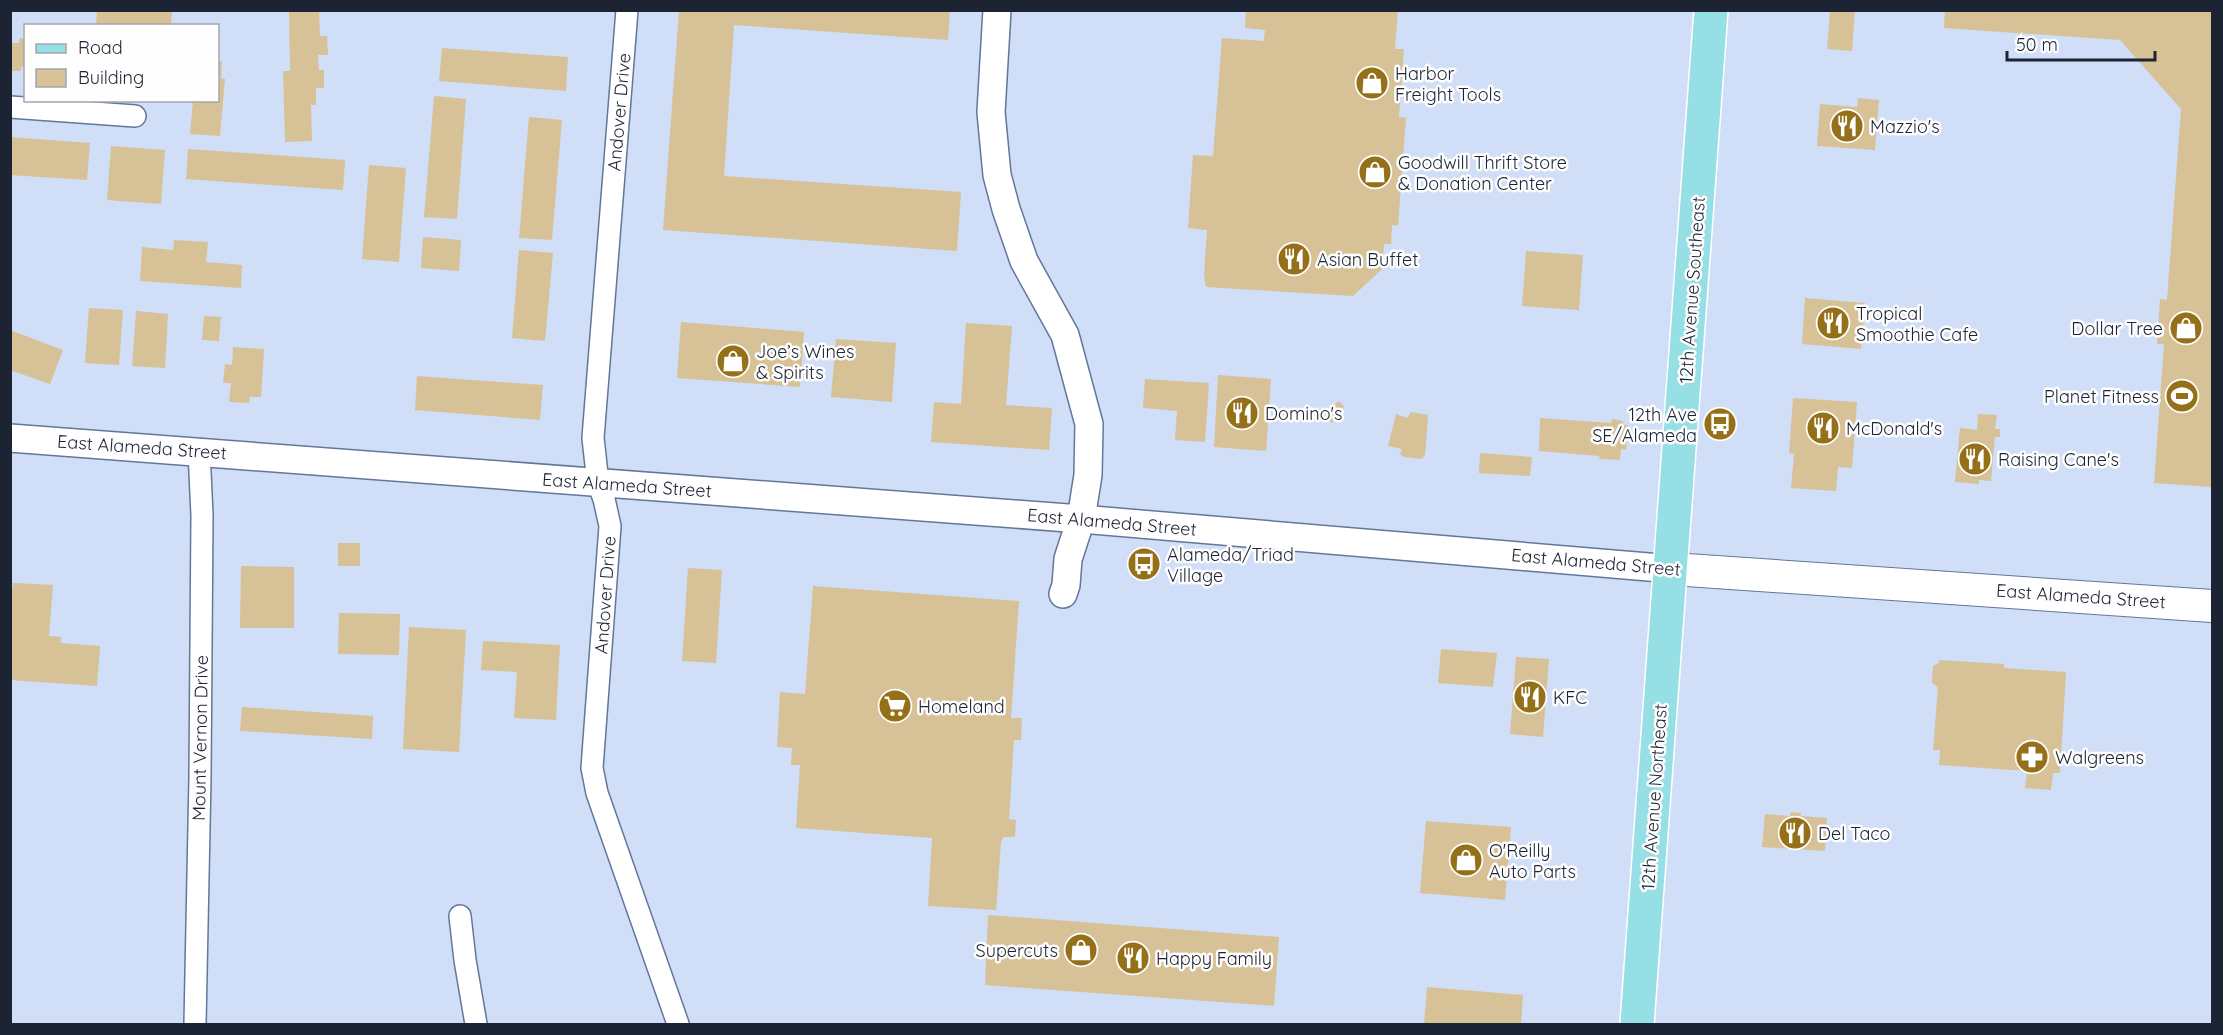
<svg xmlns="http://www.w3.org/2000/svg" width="2223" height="1035" font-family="Quicksand,sans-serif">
<rect width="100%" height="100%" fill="#d0def7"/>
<g fill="#d7c196">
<path d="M97,10H172L171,26L96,25Z"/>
<path d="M289,10H319L320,36H327L328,55H318L319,70H324V88H316V105H311L312,141L285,142L283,71H290Z"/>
<path d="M679,10H950L948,40L734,25L724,176L961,192L957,251L663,230Z"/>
<path d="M1246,10H1398L1395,49H1404L1399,117L1406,118L1398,226L1392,225L1391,244H1384L1382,269L1353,296L1206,287L1204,275L1207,230L1188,228L1193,155L1213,156L1222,38L1264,41L1265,30L1245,28Z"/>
<path d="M1830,10H1855L1852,51L1827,49Z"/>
<path d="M1945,10H2212V487L2154,483L2164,344H2157L2160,299L2167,300L2181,109L2120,40L1944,28Z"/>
<path d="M20,38L26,39V67L21,66V71H10V43H19Z"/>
<path d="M442,48L568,57L566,91L439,81Z"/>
<path d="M218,61L222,62L221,78L225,79L220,136L190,134L193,100H218Z"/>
<path d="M434,96L466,99L457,219L424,217Z"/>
<path d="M1858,98L1879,100L1875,150L1817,146L1820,104L1857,107Z"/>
<path d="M529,117L562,120L552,240L519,238Z"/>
<path d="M10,137L90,143L87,180L10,175Z"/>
<path d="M111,146L165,150L161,204L107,200Z"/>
<path d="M188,149L345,160L343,190L186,179Z"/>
<path d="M369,165L406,168L399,262L362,259Z"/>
<path d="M423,237L461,240L459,271L421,268Z"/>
<path d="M174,240L208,242L206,262L242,265L241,288L140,281L142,247L173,250Z"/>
<path d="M519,250L553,253L545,341L512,338Z"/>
<path d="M1526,251L1583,255L1579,310L1522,306Z"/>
<path d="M1805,298L1865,303L1861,349L1802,344Z"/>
<path d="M89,308L123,310L119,365L85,363Z"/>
<path d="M136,311L168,314L165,368L132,366Z"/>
<path d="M204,316L221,317L219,341L202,340Z"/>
<path d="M681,322L804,332L800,387L677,378Z"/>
<path d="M966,323L1012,326L1006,405L1052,408L1049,450L931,442L934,402L961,404Z"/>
<path d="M10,330L63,350L50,384L10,370Z"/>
<path d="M836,339L896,343L892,402L831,397Z"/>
<path d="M233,347L264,349L261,397H250L249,403L229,402L231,383H223L225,364L232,365Z"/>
<path d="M1218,375L1271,379L1266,451L1214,447Z"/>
<path d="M417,376L543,385L540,420L415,410Z"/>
<path d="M1145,379L1209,383L1205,442L1175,440L1177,411L1143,408Z"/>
<path d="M1793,398L1857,402L1852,468L1838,467L1836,491L1791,488L1794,454L1789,453Z"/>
<path d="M1338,401L1344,406L1332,423L1325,418Z"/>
<path d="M1411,412L1428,415L1425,455L1421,459L1404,457L1400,454L1402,449L1388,446L1396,414L1407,418Z"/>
<path d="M1978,414L1997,415L1995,429H2000V437H1995L1991,481L1979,480V484L1955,482L1960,428L1977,430Z"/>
<path d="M1540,418L1611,423L1612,419L1623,421V425H1628L1626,450L1621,449L1620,460L1600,459L1599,456L1539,451Z"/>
<path d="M1480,453L1532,457L1530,476L1479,473Z"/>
<rect x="338" y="543" width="22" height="23"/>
<path d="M241,566L294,567V628H240Z"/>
<path d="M688,568L722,570L716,663L682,661Z"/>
<path d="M13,583L53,585L49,636L61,637V643L100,646L97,686L10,680V603Z"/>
<path d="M813,586L1019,601L1011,718H1022L1021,740H1014L1009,819L1016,820L1015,837H1003L1001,843L996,910L928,906L932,838L796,828L800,765H791L792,748L777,747L780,692L805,694Z"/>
<path d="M339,613L400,614L399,655L338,654Z"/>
<path d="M409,627L466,630L459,752L403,749Z"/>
<path d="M483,641L560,645L556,720L514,718L517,672L481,670Z"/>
<path d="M1441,649L1497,653L1493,687L1438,683Z"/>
<path d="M1516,657L1549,659L1543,737L1510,734Z"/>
<path d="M1939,660L2004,664V668L2066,672L2060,773H2053L2051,790L2025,788L2027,771L1939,765L1940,750H1933L1938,687L1932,683L1933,666L1939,663Z"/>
<path d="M242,707L373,716L372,739L240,731Z"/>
<path d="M1791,812L1801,813V816L1827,818L1825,851L1762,847L1765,814L1790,816Z"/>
<path d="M1426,821L1511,827L1505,900L1420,893Z"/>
<path d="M988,915L1279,937L1274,1006L985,985Z"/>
<path d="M1427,987L1523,995L1521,1024H1424Z"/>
</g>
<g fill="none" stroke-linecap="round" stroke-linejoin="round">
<defs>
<g id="minor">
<path d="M627,10L593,438L598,483L604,499L610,526L592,768L597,793L678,1024"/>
<path d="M10,107L135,116"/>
<path d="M460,916L465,960L476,1024"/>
<path d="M195,1024L200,777L202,515L199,451"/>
</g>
<g id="tertiary">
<path d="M997,10L991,112L997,175L1006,209L1024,261L1065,335L1089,424L1088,475L1081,519L1068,559L1066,585L1063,594"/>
<path d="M10,438L1081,519L1672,569"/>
</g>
<path id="secondary" d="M1672,569L2212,606"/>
<path id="primary" d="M1637,1024L1711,10"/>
</defs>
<use href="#minor" stroke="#63769c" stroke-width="24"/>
<use href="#tertiary" stroke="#63769c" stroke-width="30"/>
<use href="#secondary" stroke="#63769c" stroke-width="34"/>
<use href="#primary" stroke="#fff" stroke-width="36"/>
<use href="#minor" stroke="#fff" stroke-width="21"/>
<use href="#tertiary" stroke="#fff" stroke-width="27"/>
<use href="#secondary" stroke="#fff" stroke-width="32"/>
<use href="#primary" stroke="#96dfe5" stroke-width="33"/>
</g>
<defs>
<symbol id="shop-disc" viewBox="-11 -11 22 22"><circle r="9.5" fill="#957019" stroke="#fefefe"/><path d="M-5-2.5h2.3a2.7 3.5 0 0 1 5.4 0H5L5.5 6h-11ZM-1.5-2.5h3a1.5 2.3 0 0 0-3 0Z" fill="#fff"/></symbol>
<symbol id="restaurant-disc" viewBox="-11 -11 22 22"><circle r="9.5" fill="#957019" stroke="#fefefe"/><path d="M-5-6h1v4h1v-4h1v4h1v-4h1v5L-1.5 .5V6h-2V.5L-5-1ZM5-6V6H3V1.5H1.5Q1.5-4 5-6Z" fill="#fff"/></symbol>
<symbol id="stadium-disc" viewBox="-11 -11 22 22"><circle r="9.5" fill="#957019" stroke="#fefefe"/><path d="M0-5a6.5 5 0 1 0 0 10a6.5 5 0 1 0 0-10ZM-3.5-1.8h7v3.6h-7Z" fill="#fff"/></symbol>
<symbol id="bus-disc" viewBox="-11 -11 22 22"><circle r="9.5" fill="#957019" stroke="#fefefe"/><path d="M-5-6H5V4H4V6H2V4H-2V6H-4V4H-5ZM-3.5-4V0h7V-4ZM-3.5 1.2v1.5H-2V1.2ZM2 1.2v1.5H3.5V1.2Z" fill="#fff"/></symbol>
<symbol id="supermarket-disc" viewBox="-11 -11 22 22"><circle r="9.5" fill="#957019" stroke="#fefefe"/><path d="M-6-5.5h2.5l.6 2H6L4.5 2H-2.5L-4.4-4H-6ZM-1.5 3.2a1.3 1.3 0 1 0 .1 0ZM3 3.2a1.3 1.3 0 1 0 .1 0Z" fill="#fff"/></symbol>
<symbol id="pharmacy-disc" viewBox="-11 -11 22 22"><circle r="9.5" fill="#957019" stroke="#fefefe"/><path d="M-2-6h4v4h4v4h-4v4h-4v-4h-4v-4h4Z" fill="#fff"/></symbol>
</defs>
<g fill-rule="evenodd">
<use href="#shop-disc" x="1353" y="64" width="38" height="38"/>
<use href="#restaurant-disc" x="1828" y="107" width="38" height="38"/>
<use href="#shop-disc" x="1356" y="153" width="38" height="38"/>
<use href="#restaurant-disc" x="1275" y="240" width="38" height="38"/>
<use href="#restaurant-disc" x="1814" y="304" width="38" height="38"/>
<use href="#shop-disc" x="2167" y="309" width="38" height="38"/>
<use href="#shop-disc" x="714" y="342" width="38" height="38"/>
<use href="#stadium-disc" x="2163" y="377" width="38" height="38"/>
<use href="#restaurant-disc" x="1223" y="394" width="38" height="38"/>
<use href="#bus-disc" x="1701" y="405" width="38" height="38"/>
<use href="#restaurant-disc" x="1804" y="409" width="38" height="38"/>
<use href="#restaurant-disc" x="1956" y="440" width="38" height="38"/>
<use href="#bus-disc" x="1125" y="545" width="38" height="38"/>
<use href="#restaurant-disc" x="1511" y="678" width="38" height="38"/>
<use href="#supermarket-disc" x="876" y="687" width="38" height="38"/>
<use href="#pharmacy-disc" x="2013" y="738" width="38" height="38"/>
<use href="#restaurant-disc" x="1776" y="814" width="38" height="38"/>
<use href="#shop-disc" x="1447" y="841" width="38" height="38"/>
<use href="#shop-disc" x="1062" y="931" width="38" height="38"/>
<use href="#restaurant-disc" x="1114" y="939" width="38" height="38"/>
</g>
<g text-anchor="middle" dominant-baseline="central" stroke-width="5" stroke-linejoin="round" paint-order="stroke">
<g font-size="18" fill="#1c2333" stroke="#fefefe" text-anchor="start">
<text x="1395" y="73">Harbor<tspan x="1395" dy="21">Freight Tools</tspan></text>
<text x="1870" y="126">Mazzio's</text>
<text x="1398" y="162">Goodwill Thrift Store<tspan x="1398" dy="21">&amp; Donation Center</tspan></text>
<text x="1317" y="259">Asian Buffet</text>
<text x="1856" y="313">Tropical<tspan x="1856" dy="21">Smoothie Cafe</tspan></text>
<text x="2163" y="328" text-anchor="end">Dollar Tree</text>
<text x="756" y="351">Joe’s Wines<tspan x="756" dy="21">&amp; Spirits</tspan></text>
<text x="2159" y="396" text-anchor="end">Planet Fitness</text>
<text x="1265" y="413">Domino's</text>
<text x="1697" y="414" text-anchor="end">12th Ave<tspan x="1697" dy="21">SE/Alameda</tspan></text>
<text x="1846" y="428">McDonald's</text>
<text x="1998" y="459">Raising Cane's</text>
<text x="1167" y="554">Alameda/Triad<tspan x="1167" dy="21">Village</tspan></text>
<text x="1553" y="697">KFC</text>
<text x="918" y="706">Homeland</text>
<text x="2055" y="757">Walgreens</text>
<text x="1818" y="833">Del Taco</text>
<text x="1489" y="850">O'Reilly<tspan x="1489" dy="21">Auto Parts</tspan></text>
<text x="1058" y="950" text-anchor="end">Supercuts</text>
<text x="1156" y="958">Happy Family</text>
</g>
<g font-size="18" fill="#1c2333" stroke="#fefefe">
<text transform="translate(619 112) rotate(-85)">Andover Drive</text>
<text transform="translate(1692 290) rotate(-86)">12th Avenue Southeast</text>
<text transform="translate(142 447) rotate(4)">East Alameda Street</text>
<text transform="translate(627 485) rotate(4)">East Alameda Street</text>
<text transform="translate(1112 522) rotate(5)">East Alameda Street</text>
<text transform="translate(1596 562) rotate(5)">East Alameda Street</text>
<text transform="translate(605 595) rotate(-86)">Andover Drive</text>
<text transform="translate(2081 596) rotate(4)">East Alameda Street</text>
<text transform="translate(200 738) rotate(-89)">Mount Vernon Drive</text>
<text transform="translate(1654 797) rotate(-86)">12th Avenue Northeast</text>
</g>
</g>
<rect width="2223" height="1035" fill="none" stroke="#1c2333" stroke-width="24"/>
<rect x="24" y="24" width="195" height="78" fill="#fefefe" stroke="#a4a6ad" stroke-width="1.5"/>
<rect x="36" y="44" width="30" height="9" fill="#96dfe5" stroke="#a4a6ad" stroke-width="1.5"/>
<text x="78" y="54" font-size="18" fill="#1c2333">Road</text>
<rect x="36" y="69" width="30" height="18" fill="#d7c196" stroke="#a4a6ad" stroke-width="1.5"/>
<text x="78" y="84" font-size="18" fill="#1c2333">Building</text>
<path d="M2007 51v9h148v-9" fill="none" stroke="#1c2333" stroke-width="3"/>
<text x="2016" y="51" font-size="18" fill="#1c2333" stroke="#fefefe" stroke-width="4.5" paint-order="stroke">50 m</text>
</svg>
